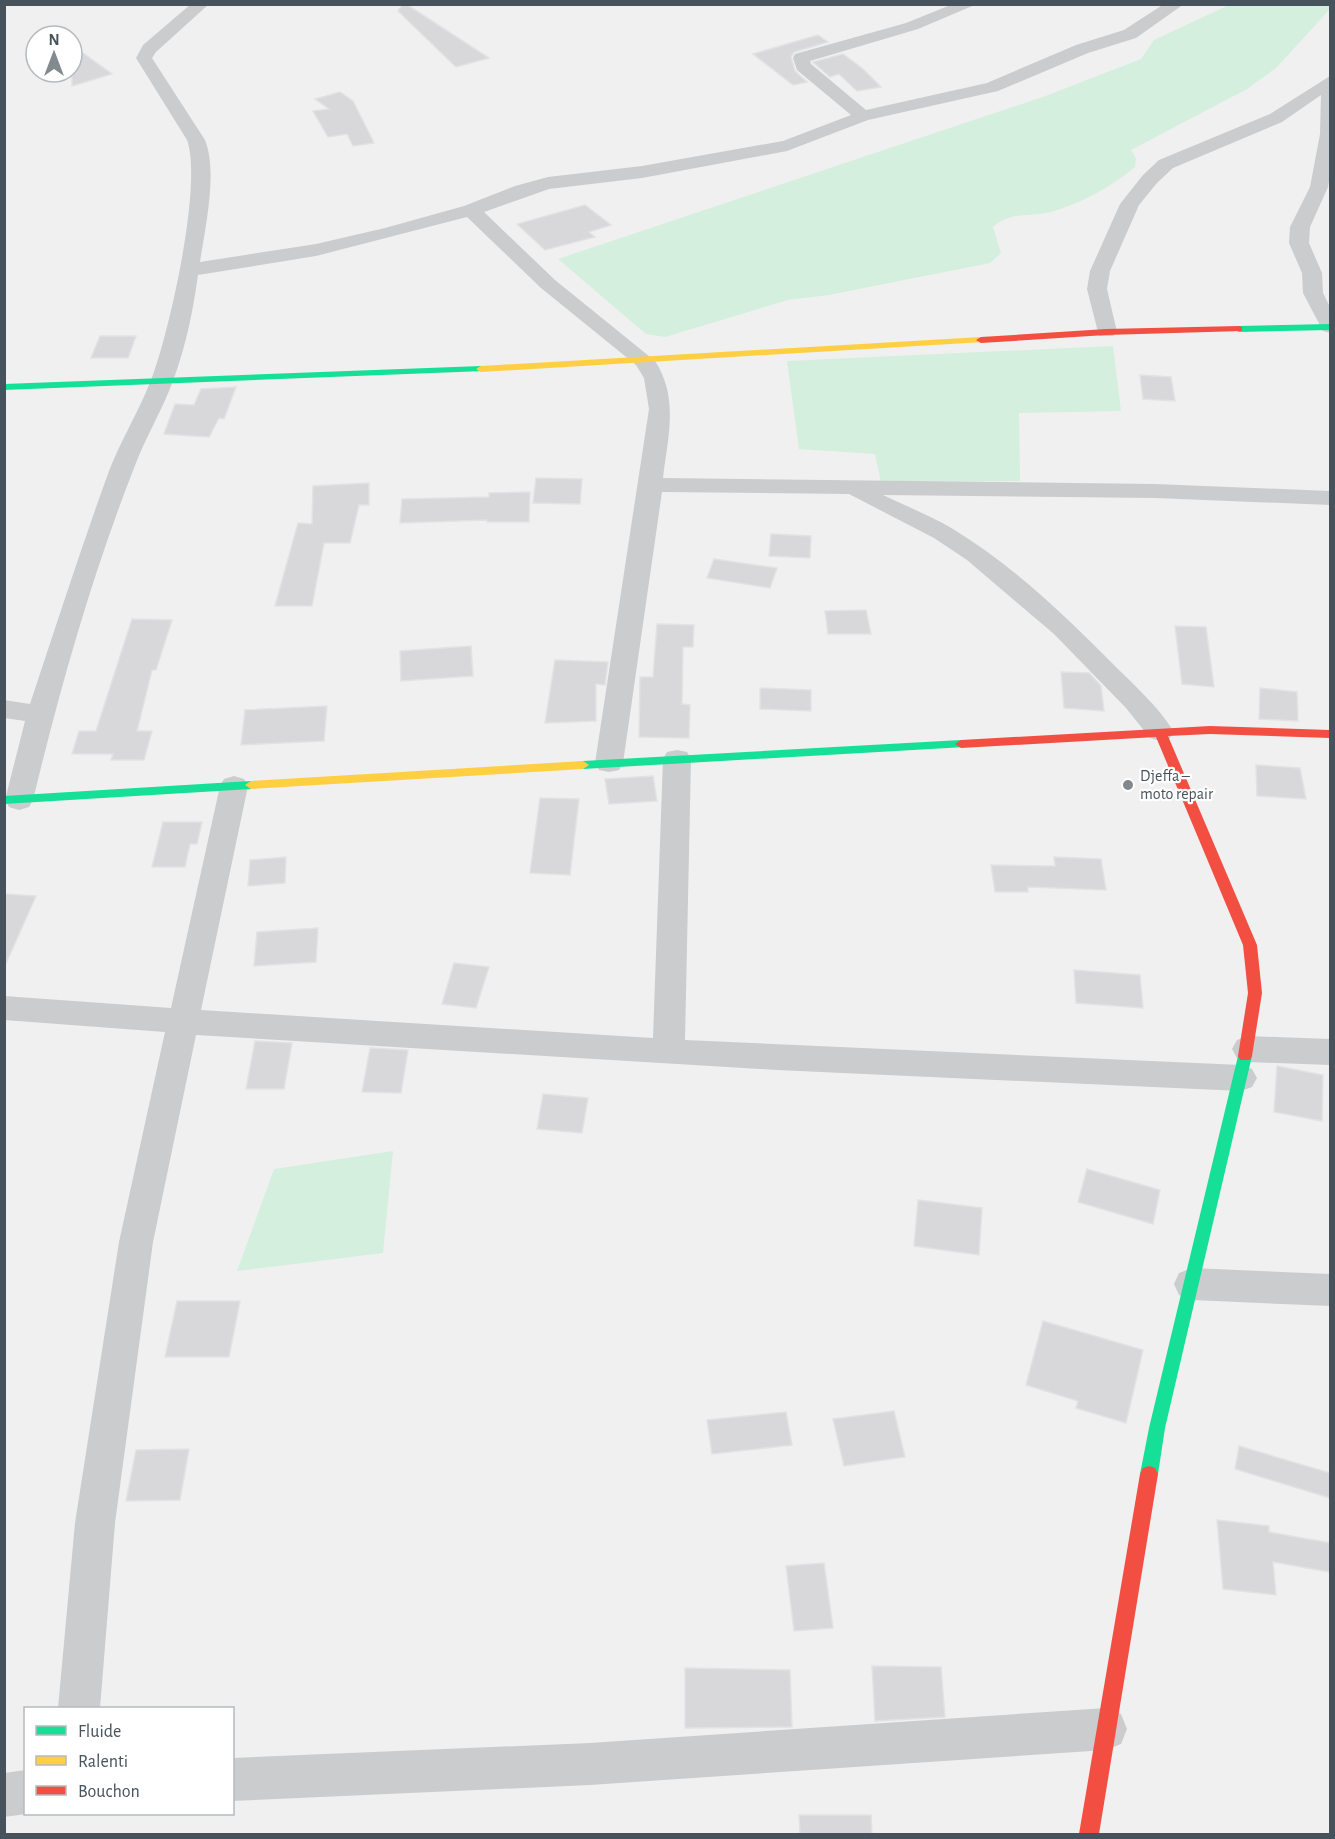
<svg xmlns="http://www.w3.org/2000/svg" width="1335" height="1839" font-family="'Alegreya Sans',sans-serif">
<rect width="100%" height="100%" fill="#f0f0f0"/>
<g fill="#d4efdd">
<path d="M1229,5L1330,4V9L1276,68L1247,89L1131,150L1136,158L1135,167C1114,185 1082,203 1054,211C1032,218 1011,210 993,227L1001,253L990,263L829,295L788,300L665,337L646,334L558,259L1043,97L1141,59L1154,40Z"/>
<path d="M1113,346L1121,411L1019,413L1020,481L881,482L875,454L799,449L787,361Z"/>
<path d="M393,1151L383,1253L237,1271L274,1169Z"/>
</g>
<g fill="#d8d8da" stroke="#e1e2e3" stroke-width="1.5">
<path d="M403,4H406L489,58L456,67L398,11Z"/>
<path d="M818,35L828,42L794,52L791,57L795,71L807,82L793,85L753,54Z"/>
<path d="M72,45L112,74L72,86Z"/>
<path d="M843,54L863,69L881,87L857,91L839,74L830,77L813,62Z"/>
<path d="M340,92L353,101L374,143L353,146L347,134L328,137L313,111L329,109L315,99Z"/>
<path d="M585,205L611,225L589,232L595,237L545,250L517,224Z"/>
<path d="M100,336H136L128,358H91Z"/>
<path d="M1140,375L1171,377L1175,401L1143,399Z"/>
<path d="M236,387L224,419L219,418L209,437L164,434L175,404L194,405L201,389Z"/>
<path d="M536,478L582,479L580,504L533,503Z"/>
<path d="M369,483V505H359L350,543H324L312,606H275L298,523L312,524L313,486Z"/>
<path d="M530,492L529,522H487V520L400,523L402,499L489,497V493Z"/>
<path d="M771,534L811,536L810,558L769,556Z"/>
<path d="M714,559L777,568L770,588L707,578Z"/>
<path d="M866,610L871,634H828L825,611Z"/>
<path d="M132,619L172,620L156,670H152L137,731H152L144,760H111L113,754H72L79,731H96Z"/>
<path d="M657,624L694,625L693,647H683L682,704L690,705L689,738L639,737L640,677H653Z"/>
<path d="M1175,626L1206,627L1214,687L1182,684Z"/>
<path d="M471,646L473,676L401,681L400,651Z"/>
<path d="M555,660L608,662L605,685L596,684V721L545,723Z"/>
<path d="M1061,672L1089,673L1101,686L1104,711L1064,708Z"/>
<path d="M760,688L811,690V711L760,709Z"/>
<path d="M1260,688L1297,692L1298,721L1259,719Z"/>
<path d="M327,706L324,741L241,745L245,710Z"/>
<path d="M1256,765L1300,768L1306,799L1257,796Z"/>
<path d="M653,776L657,801L609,804L605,779Z"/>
<path d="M540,798L579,799L570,875L530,873Z"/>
<path d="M163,822H202L197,844H190L185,867H152Z"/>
<path d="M286,857L285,883L248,886L250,860Z"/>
<path d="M1054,857L1101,859L1106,890L1028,887V892H995L991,865L1055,866Z"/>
<path d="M4,894L36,896L4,968Z"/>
<path d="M318,928L316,962L254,966L257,932Z"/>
<path d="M454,963L489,967L476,1008L442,1004Z"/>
<path d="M1074,970L1140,975L1143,1008L1076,1003Z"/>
<path d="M255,1041L292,1043L284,1089H246Z"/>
<path d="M370,1048L408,1050L401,1093L362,1092Z"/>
<path d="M1277,1066L1323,1075L1322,1121L1274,1112Z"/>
<path d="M543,1094L588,1098L582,1133L537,1129Z"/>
<path d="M1087,1169L1160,1190L1153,1224L1078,1202Z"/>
<path d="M918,1200L982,1208L979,1255L914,1246Z"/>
<path d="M177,1301H240L229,1357H165Z"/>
<path d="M1043,1321L1143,1350L1126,1423L1076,1408L1078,1401L1026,1385Z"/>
<path d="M894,1411L905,1457L844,1466L833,1419Z"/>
<path d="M786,1412L792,1445L712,1454L707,1420Z"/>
<path d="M1239,1446L1330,1473V1498L1235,1469Z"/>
<path d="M189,1449L180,1500L126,1501L136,1450Z"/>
<path d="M1217,1520L1269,1526V1532L1330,1543V1572L1273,1562L1276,1595L1223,1589Z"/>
<path d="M824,1563L833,1628L794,1631L786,1566Z"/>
<path d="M872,1666L941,1667L945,1717L875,1721Z"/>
<path d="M685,1668L790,1670L792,1727L685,1728Z"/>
<path d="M799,1815H871L872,1834H800Z"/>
</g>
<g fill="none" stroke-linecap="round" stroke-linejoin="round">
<g fill="#caccce" fill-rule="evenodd">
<path d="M191,4H209L156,52L152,58L205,140C218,172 205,228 200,262L316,244L385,228L464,206L515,186L548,177L642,166L783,141L851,115L797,70L793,58L795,54L906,23L953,4H977L918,29L810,61L811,64L866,110L987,83L1076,45L1124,30L1164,4H1184L1136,38L1088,53L998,91L868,120L787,151L642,178L549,189L484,212L555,280L655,361C679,398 668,436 663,478L1155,484L1330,491V505L1155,498L883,495C906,506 931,516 953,529C1012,565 1065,615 1113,664C1134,685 1158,706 1174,732L1170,738L1160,741L1150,738L1126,708L1054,634L967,560L934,538L849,494L662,492L623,763L619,770L609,772L599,770L595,763L649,409L644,378L636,365L541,288L467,217L316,256L198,275C193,311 186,346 173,381C162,411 145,438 134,468C92,575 60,688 33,800L29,807L19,810L9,807L5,800L25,721L4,718V700L30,704C56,626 81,548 109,471C121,440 139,411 151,380C169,334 203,183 187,140L136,58L143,45Z"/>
<path d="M1330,76V176L1328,187L1310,227L1309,243L1322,273L1323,293L1330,307V333L1323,331L1303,293L1302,273L1289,243L1290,227L1310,187L1320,134L1321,95L1282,122L1173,168L1157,183L1139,205L1110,271L1107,289L1117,332L1113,336H1099L1087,289L1090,271L1120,204L1143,175L1159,160L1270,114Z"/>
<path d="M677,750L687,752L691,759L685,1040L1241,1065L1252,1069L1257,1078L1252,1087L1241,1091L777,1070L196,1035L153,1242L115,1523L100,1708H58L75,1523L119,1242L165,1032L4,1020V996L171,1008L220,786L224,779L234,776L244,779L248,786L201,1010L653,1038L663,759L667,752Z"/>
<path d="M1248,1036L1330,1039V1065L1248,1062L1237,1058L1232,1049L1237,1040Z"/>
<path d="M1192,1268L1330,1274V1306L1192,1300L1179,1295L1174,1284L1179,1273Z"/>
<path d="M1106,1708L1121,1714L1127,1729L1121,1744L1106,1750L590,1785L232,1801V1758L590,1743Z"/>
<path d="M26,1770V1814L4,1817V1773Z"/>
</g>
<g fill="#16e098" fill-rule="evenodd">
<path d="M1330,324V330L1239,332L1234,329L1239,326Z"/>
<path d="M481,366L484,367V371L4,390V384Z"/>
<path d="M961,740L967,744L965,747L583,769L577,765L583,761Z"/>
<path d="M251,781L257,785L251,789L4,804V796Z"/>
<path d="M1245,1050L1250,1052L1252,1056L1165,1428L1158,1474L1155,1480L1149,1482L1143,1480L1140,1474L1149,1428L1238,1056L1240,1052Z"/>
</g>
<g fill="#ffcf43" fill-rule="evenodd">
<path d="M981,337L984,338V342L481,372L476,369L481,366Z"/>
<path d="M583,761L589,765L583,769L251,789L245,785L251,781Z"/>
</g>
<g fill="#f24e42" fill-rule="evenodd">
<path d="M1239,326L1242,327V331L1106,335L981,343L976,340L981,337L1106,329Z"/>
<path d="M1210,726L1330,730V738L1210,734L1168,736L1257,945L1262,993L1252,1056L1250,1060H1240L1238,1056L1248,993L1243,945L1156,737L961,748L955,744L961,740Z"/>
<path d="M1149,1466L1155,1468L1158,1474L1099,1834H1079L1140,1474L1143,1468Z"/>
</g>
</g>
<circle fill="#828a90" stroke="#fff" stroke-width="2" cx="1128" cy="785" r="6"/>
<g text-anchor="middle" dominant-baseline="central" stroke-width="4.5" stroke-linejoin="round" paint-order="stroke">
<g font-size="16" fill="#47535c" stroke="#fff" text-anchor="start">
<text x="1140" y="776">Djeffa –<tspan x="1140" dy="18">moto repair</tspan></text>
</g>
</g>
<rect width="1335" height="1839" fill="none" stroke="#47535c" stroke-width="12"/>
<rect x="24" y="1707" width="210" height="108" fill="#ffffff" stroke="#b5babe" stroke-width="1.5"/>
<rect x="36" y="1726" width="30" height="9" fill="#16e098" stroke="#b5babe" stroke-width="1.5"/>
<text x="78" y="1737" font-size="18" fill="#47535c">Fluide</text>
<rect x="36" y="1756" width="30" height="9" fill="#ffcf43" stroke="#b5babe" stroke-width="1.5"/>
<text x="78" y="1767" font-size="18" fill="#47535c">Ralenti</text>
<rect x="36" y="1786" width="30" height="9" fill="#f24e42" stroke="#b5babe" stroke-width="1.5"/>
<text x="78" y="1797" font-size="18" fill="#47535c">Bouchon</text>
<g transform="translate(54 54)"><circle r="28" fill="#ffffff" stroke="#b5babe" stroke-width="1.5"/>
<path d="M0-4.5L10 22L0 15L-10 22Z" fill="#828a90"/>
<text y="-9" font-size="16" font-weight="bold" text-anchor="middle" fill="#47535c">N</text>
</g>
</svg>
